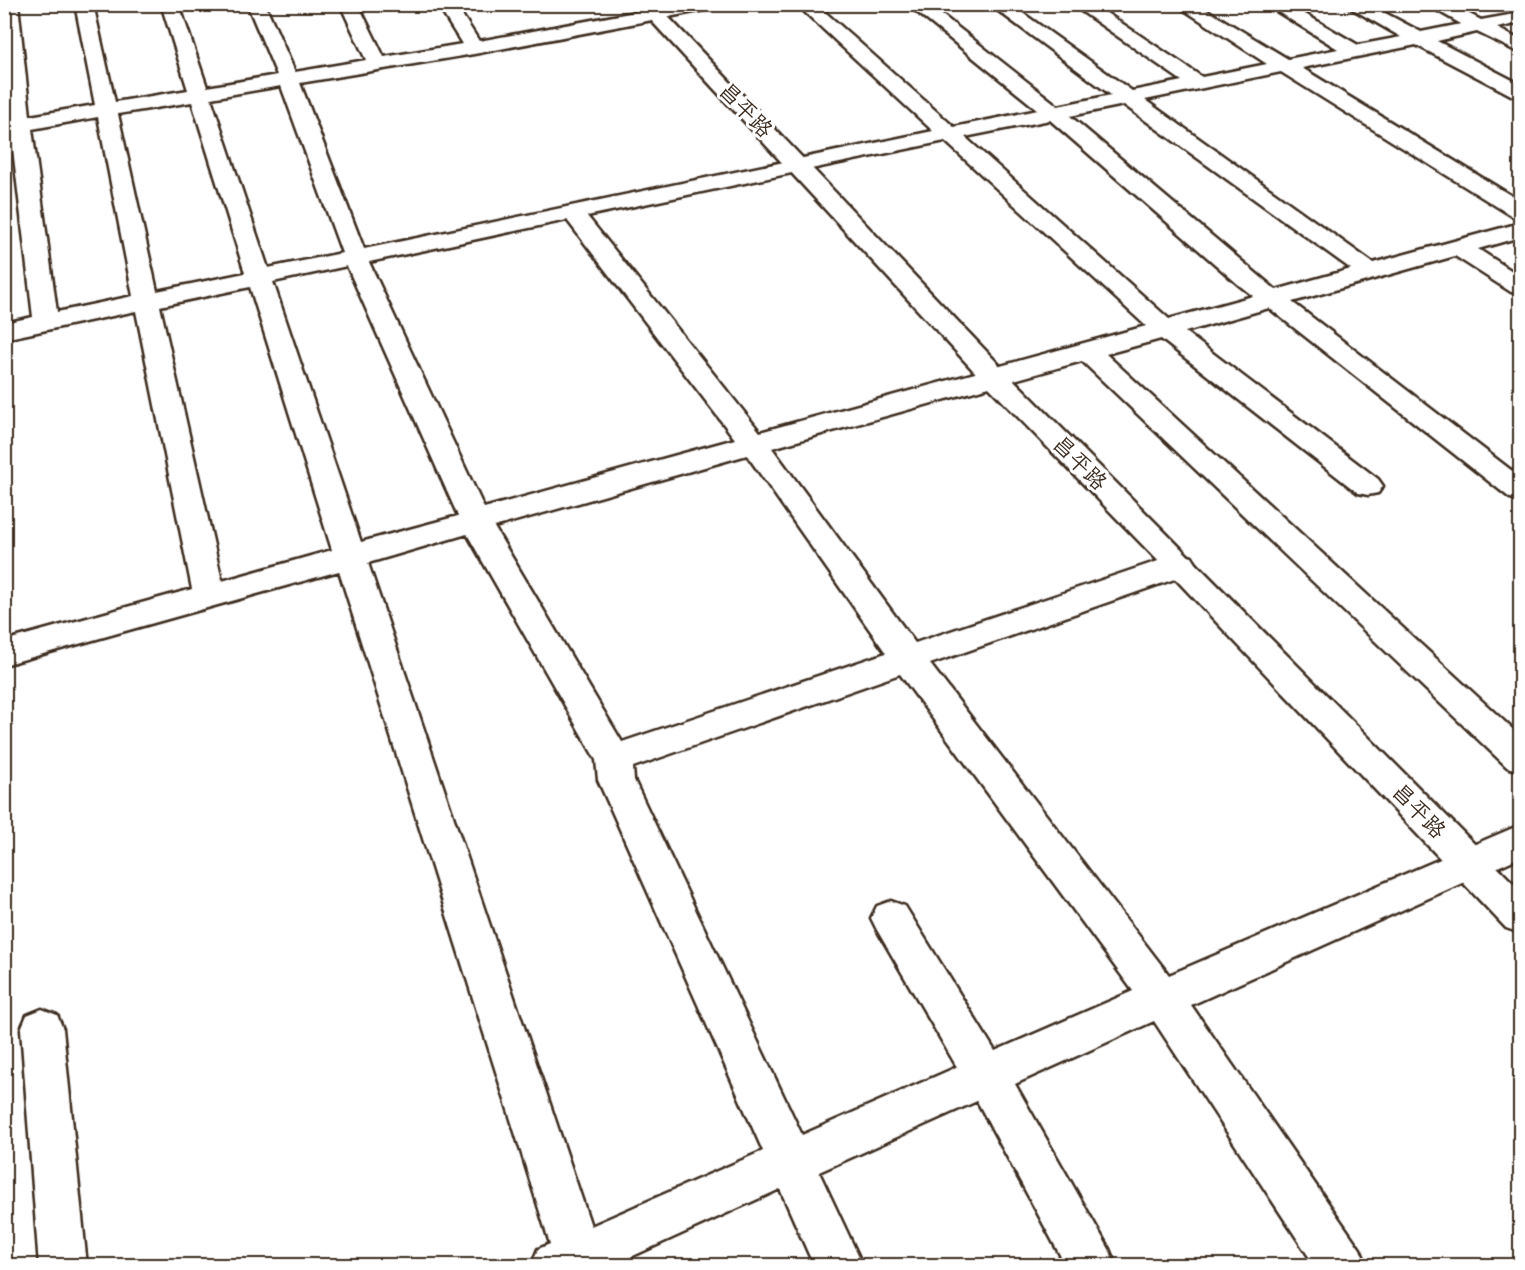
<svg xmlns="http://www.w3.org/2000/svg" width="1525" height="1270" font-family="Sriracha,'LXGW WenKai TC',sans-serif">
<rect width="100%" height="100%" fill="#fff"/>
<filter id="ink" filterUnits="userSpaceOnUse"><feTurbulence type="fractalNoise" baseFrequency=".0167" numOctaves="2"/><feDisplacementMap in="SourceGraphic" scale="12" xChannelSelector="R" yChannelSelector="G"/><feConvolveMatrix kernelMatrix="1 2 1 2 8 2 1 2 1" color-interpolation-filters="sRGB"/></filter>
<g filter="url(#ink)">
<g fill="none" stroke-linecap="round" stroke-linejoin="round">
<defs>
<g id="minor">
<path d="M4,4H18L30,116L95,105L75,4H93L115,102L188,90L161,4H179L207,87L277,75L247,4H265L295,72L366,60L340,4H358L384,57L462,44L437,4H455L479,41L678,4H719L710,9L474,54L300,83L364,249L933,131L796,4H816L954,127L1038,110L907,4H928L1058,106L1111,95L989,4H1010L1132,91L1182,81L1071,4H1093L1202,77L1267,64L1175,4H1197L1288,59L1338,49L1265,4H1288L1358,45L1401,37L1344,4H1368L1421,32L1461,24L1426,4H1450L1481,20L1520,13V23L1497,28L1520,40V53L1477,32L1437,41L1520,84V98L1513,96L1416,45L1302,68L1520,201V218L1512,216L1281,72L1145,100L1373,263L1520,223V237L1478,249L1520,276V294L1511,292L1455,256L1292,302L1520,477V500L1510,498L1269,308L1185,332L1378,479L1383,486L1378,493L1368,495L1358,493L1161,339L1106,354L1520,736V771L1507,767L1082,361L772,448L915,643L1170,557L1181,554L1192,557L1197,565L1192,573L930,664L1169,975L1520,825V857L1191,1005L1360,1249L1367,1266H1315L1154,1021L1015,1084L1109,1249L1116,1266H1066L977,1101L819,1172L863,1266H814L780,1189L611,1266H531L538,1249L550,1244L339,571L4,665V641L192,589L136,311L4,339V323L33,317L11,132L4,133V121L10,120L4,59ZM281,86L342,253L268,268L211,98ZM192,102L245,273L157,291L118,114ZM1124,105L1351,269L1276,290L1070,116ZM98,117L133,296L57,312L32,129ZM1050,120L1239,285L1253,296L1169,319L965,137ZM945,141L1146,326L760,432L587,216ZM567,220L735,439L484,508L369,262ZM347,266L458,516L361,542L273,282ZM250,287L332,550L222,581L160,306ZM747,455L886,653L622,742L494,527ZM467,534L596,760L598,780L763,1151L591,1226L368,563ZM900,674L1133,991L995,1051L905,906L891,901L877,906L871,918L877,930L957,1067L802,1135L634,780L633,767Z"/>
<path d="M42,1009L57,1015L63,1029L87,1266H39L21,1029L27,1015Z"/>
</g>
<path id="secondary" d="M636,4H656L1005,371L1520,890V933L1506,928L1170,573L985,383Z"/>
</defs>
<use href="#minor" stroke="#3b2a1e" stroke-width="5"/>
<use href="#secondary" stroke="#3b2a1e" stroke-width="5"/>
<use href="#minor" fill="#fff" fill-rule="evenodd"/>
<use href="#secondary" fill="#fff" fill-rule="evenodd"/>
</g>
</g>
<g text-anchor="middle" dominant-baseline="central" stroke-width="6" stroke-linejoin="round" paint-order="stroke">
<g font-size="22" fill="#3b2a1e" stroke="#fff">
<text transform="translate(746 110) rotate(46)">昌平路</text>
<text transform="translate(1080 463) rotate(45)">昌平路</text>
<text transform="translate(1419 811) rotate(46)">昌平路</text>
</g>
</g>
<rect width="1525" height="1270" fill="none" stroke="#fff" stroke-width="24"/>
<rect x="12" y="12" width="1501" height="1246" fill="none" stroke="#3b2a1e" stroke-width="2" filter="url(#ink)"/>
</svg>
